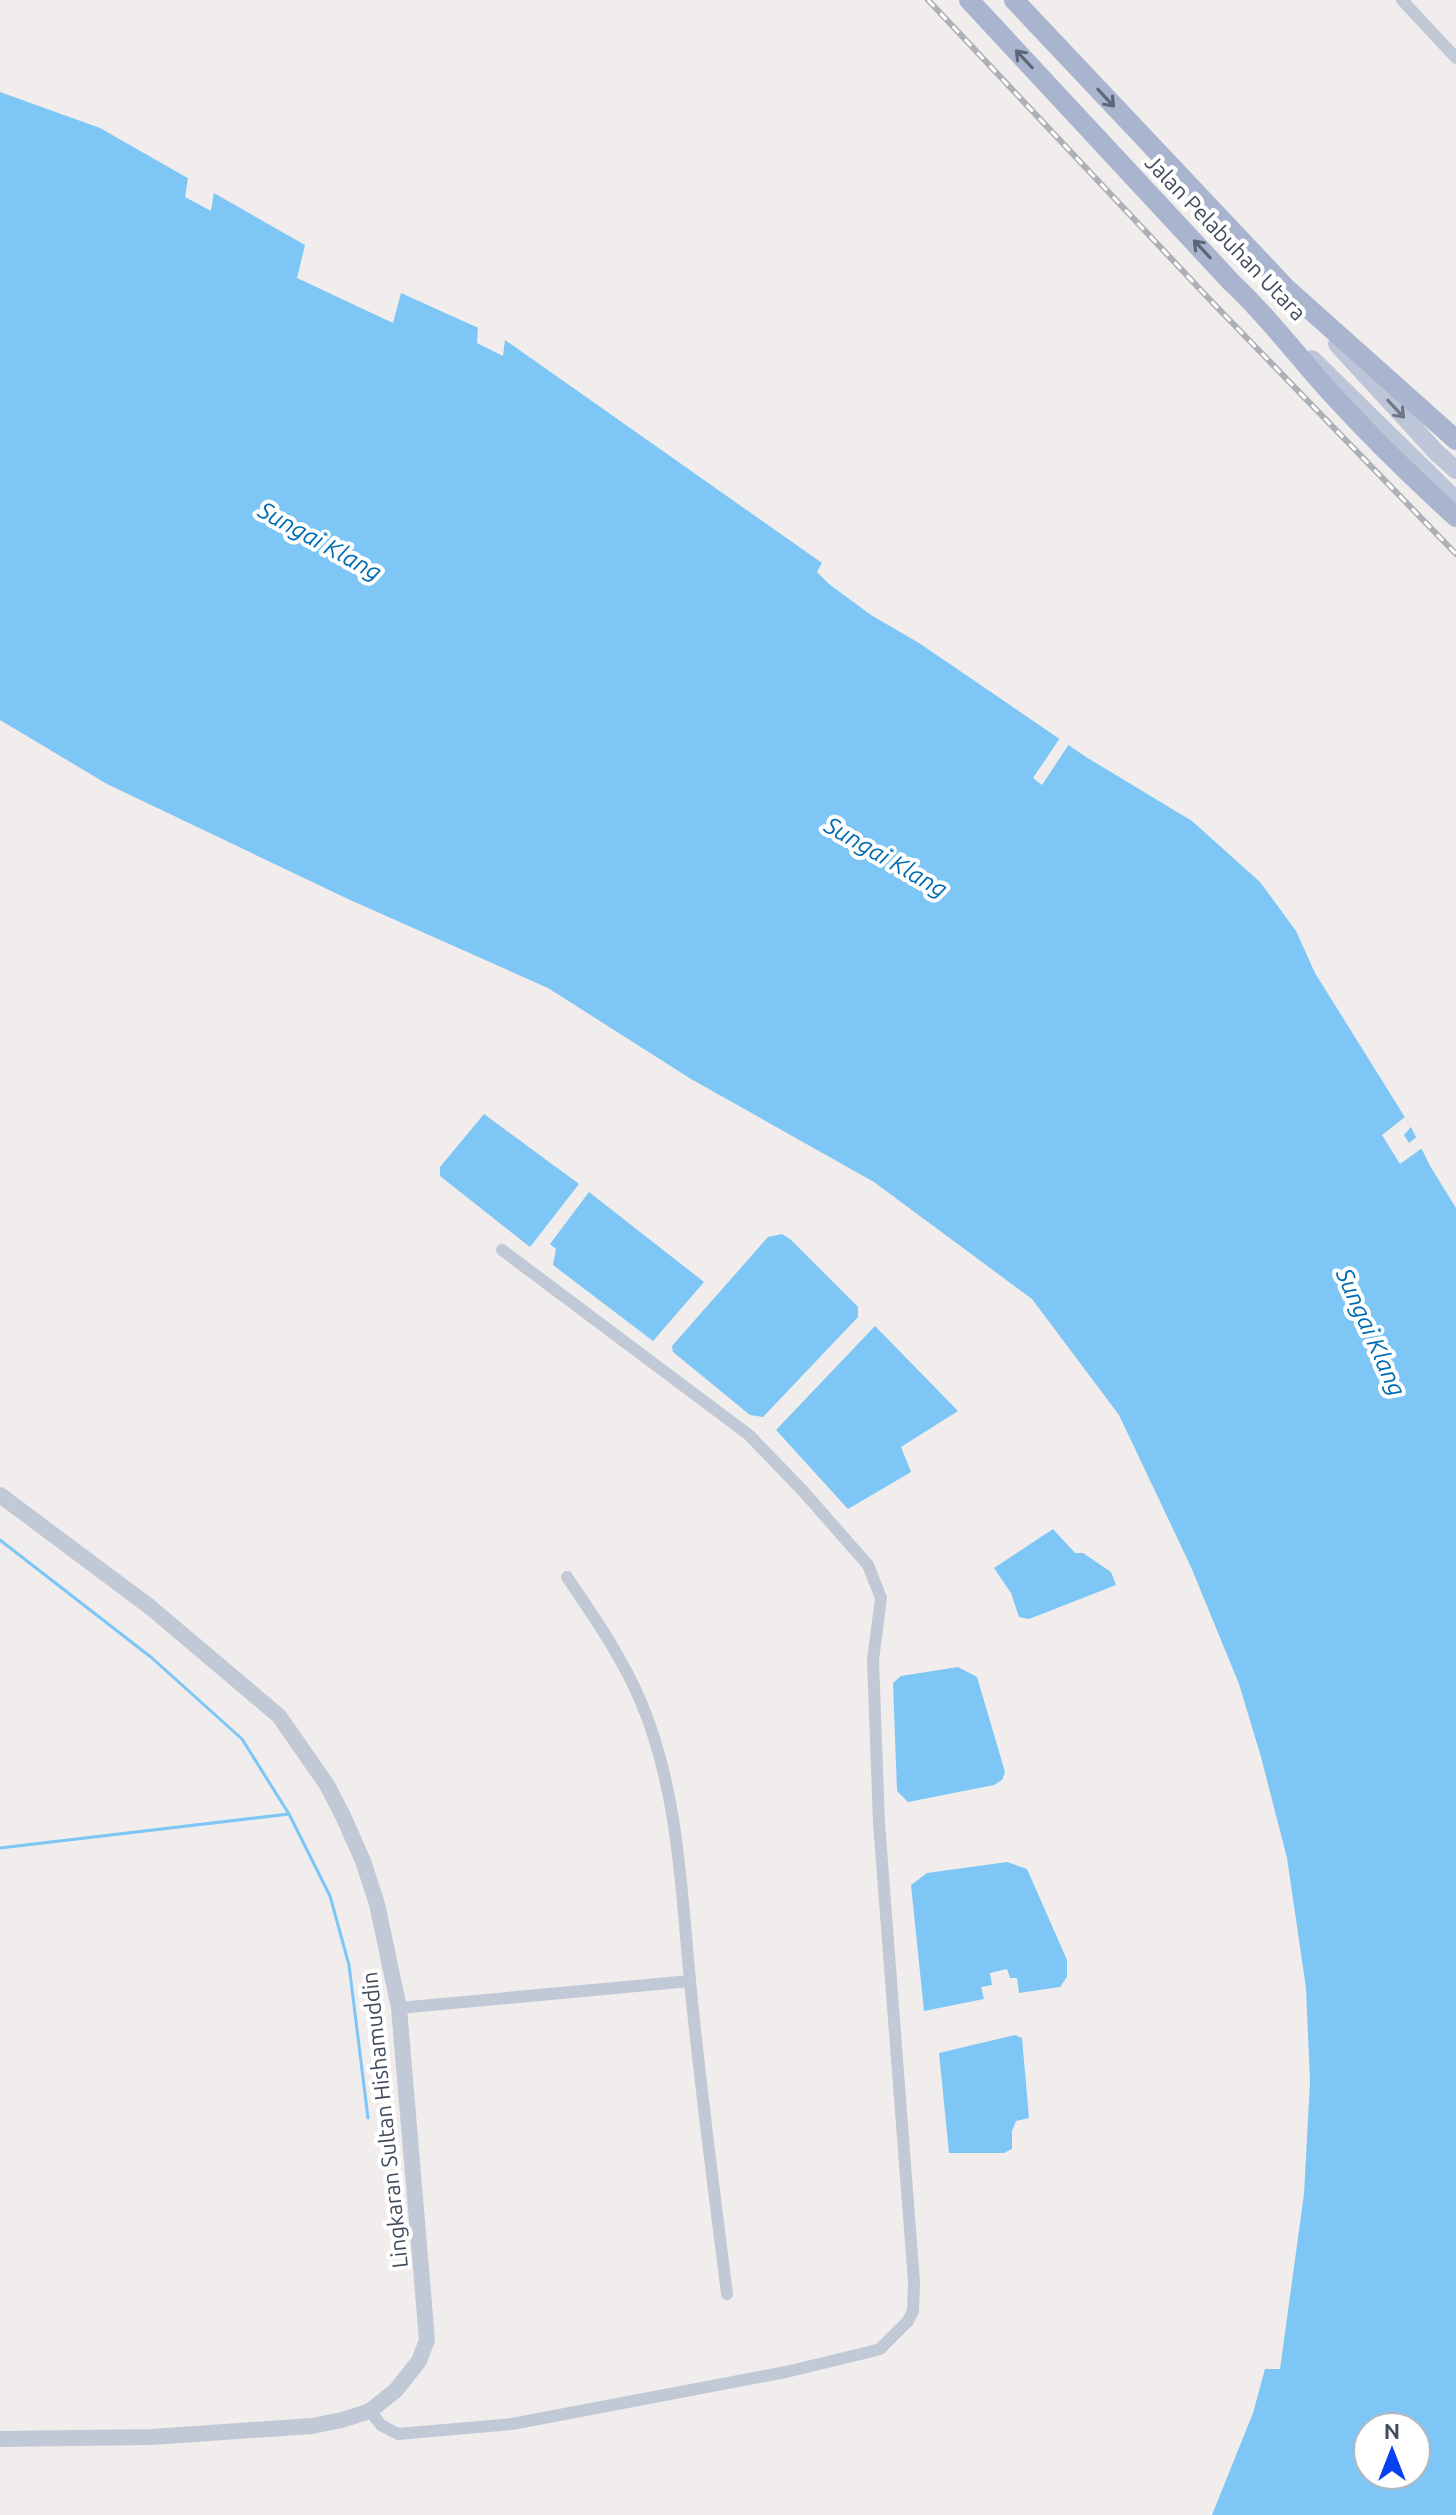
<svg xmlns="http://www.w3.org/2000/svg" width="1456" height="2515" font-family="Ubuntu,sans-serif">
<rect width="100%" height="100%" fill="#f0edec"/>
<g fill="#7ec6f5" fill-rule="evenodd">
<path d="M0,92L100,128L305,245L401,293L505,340L822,563L817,572L829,584L871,615L919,643L1086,757L1192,821L1260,882L1296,931L1315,973L1411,1127L1430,1166L1456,1208V2515H1212L1253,2413L1265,2369H1280L1304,2194L1310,2081L1306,1988L1287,1858L1261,1757L1239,1684L1191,1567L1119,1415L1032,1299L874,1182L691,1079L548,988L348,899L107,784L0,720ZM1368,2427H1416V2475H1368Z"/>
<path d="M484,1114L579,1184L530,1247L440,1176V1167Z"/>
<path d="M589,1192L704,1282L653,1341L553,1265L556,1249L550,1244Z"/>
<path d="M782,1234L790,1239L858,1307V1317L763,1417L750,1415L673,1352L672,1346L768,1237Z"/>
<path d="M875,1326L958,1411L901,1447L911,1472L848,1509L776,1430Z"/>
<path d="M1053,1529L1075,1553H1083L1111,1572L1116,1585L1029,1619L1019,1617L1011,1593L994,1568Z"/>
<path d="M958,1667L977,1677L1005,1772L1002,1780L994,1785L908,1802L897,1791L893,1683L901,1676Z"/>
<path d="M1007,1862L1027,1869L1067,1960V1977L1060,1987L1019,1993L1017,1978H1010L1007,1969L990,1973L992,1985L981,1987L984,1999L924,2011L911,1885L927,1873Z"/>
<path d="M1015,2035L1022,2038L1029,2118L1016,2121L1012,2131V2149L1004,2153H949L939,2053Z"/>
</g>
<g fill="#f0edec">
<path d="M188,178L214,192L211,211L185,197Z"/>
<path d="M309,243L405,290L401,293L393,323L297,278L305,245Z"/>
<path d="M478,327L505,340L503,356L477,343Z"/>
<path d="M1062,735L1071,741L1042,785L1033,778Z"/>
<path d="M1405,1117L1411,1127L1404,1135L1409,1143L1419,1135L1425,1146L1400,1164L1382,1135Z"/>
</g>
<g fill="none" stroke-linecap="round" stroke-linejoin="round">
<g stroke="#7ec6f5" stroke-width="3">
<path d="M0,1540L152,1658L242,1739L289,1814L330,1896L349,1965L368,2118"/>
<path d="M0,1848L289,1814"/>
</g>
<g stroke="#c1c9d6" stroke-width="12">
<path d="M1402,0L1456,58"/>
<path d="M567,1577C594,1617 622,1657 641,1702C678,1790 681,1887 690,1981C700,2085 714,2190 727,2294"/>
<path d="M399,2008L690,1981"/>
<path d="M370,2411L381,2425L398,2434L512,2424L786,2372L869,2352L880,2349L908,2321L913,2311L914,2282L879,1823L873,1660L881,1598L868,1565L803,1491L749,1435L502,1250"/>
</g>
<path stroke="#c1c9d6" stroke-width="16" d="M0,1495L150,1607L279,1716L327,1785L343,1816L363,1861L377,1904L399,2008L427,2340L419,2361L396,2390L370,2411L342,2420L312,2426L152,2437L0,2439"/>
<g stroke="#bdc5d8" stroke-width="18">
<path d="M1337,344L1436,452L1456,470"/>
<path d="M1312,359L1456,500"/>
</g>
<g stroke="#a9b5cf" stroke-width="20">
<path d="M969,0L1232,283C1268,316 1297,356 1330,392C1370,436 1412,477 1456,517"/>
<path d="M1014,0L1287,289L1456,440"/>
</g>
<defs>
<path id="rail" d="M928,0L1212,302L1456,554"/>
</defs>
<use href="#rail" stroke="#aeb0b8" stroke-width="6"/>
<use href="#rail" stroke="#fff" stroke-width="3" stroke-dasharray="9" stroke-linecap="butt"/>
</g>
<defs><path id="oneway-shaft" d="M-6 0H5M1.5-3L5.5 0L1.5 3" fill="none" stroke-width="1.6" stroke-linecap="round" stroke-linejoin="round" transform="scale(2)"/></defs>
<g stroke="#5c6679">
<use href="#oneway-shaft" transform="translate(1024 59) rotate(-133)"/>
<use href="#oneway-shaft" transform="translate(1106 98) rotate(47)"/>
<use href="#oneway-shaft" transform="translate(1202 249) rotate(-133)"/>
</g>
<use stroke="#6e7687" href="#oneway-shaft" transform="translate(1396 409) rotate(47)"/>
<g text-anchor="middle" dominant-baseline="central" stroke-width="8" stroke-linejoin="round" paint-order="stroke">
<g font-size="22" fill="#434c5c" stroke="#fff">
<text transform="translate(1226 237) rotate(46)">Jalan Pelabuhan Utara</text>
<text transform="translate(384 2120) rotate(-96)">Lingkaran Sultan Hishamuddin</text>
</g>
<g font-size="24" font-style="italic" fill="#006cb2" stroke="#fff">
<text transform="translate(320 541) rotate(29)">Sungai Klang</text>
<text transform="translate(886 857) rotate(30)">Sungai Klang</text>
<text transform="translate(1371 1332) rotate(66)">Sungai Klang</text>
</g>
</g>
<g transform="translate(1392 2451)"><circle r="38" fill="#ffffff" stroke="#b4b7be" stroke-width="2"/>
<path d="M0-6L14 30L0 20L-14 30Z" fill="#0741f0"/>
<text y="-12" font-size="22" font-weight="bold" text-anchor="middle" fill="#434c5c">N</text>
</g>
</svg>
